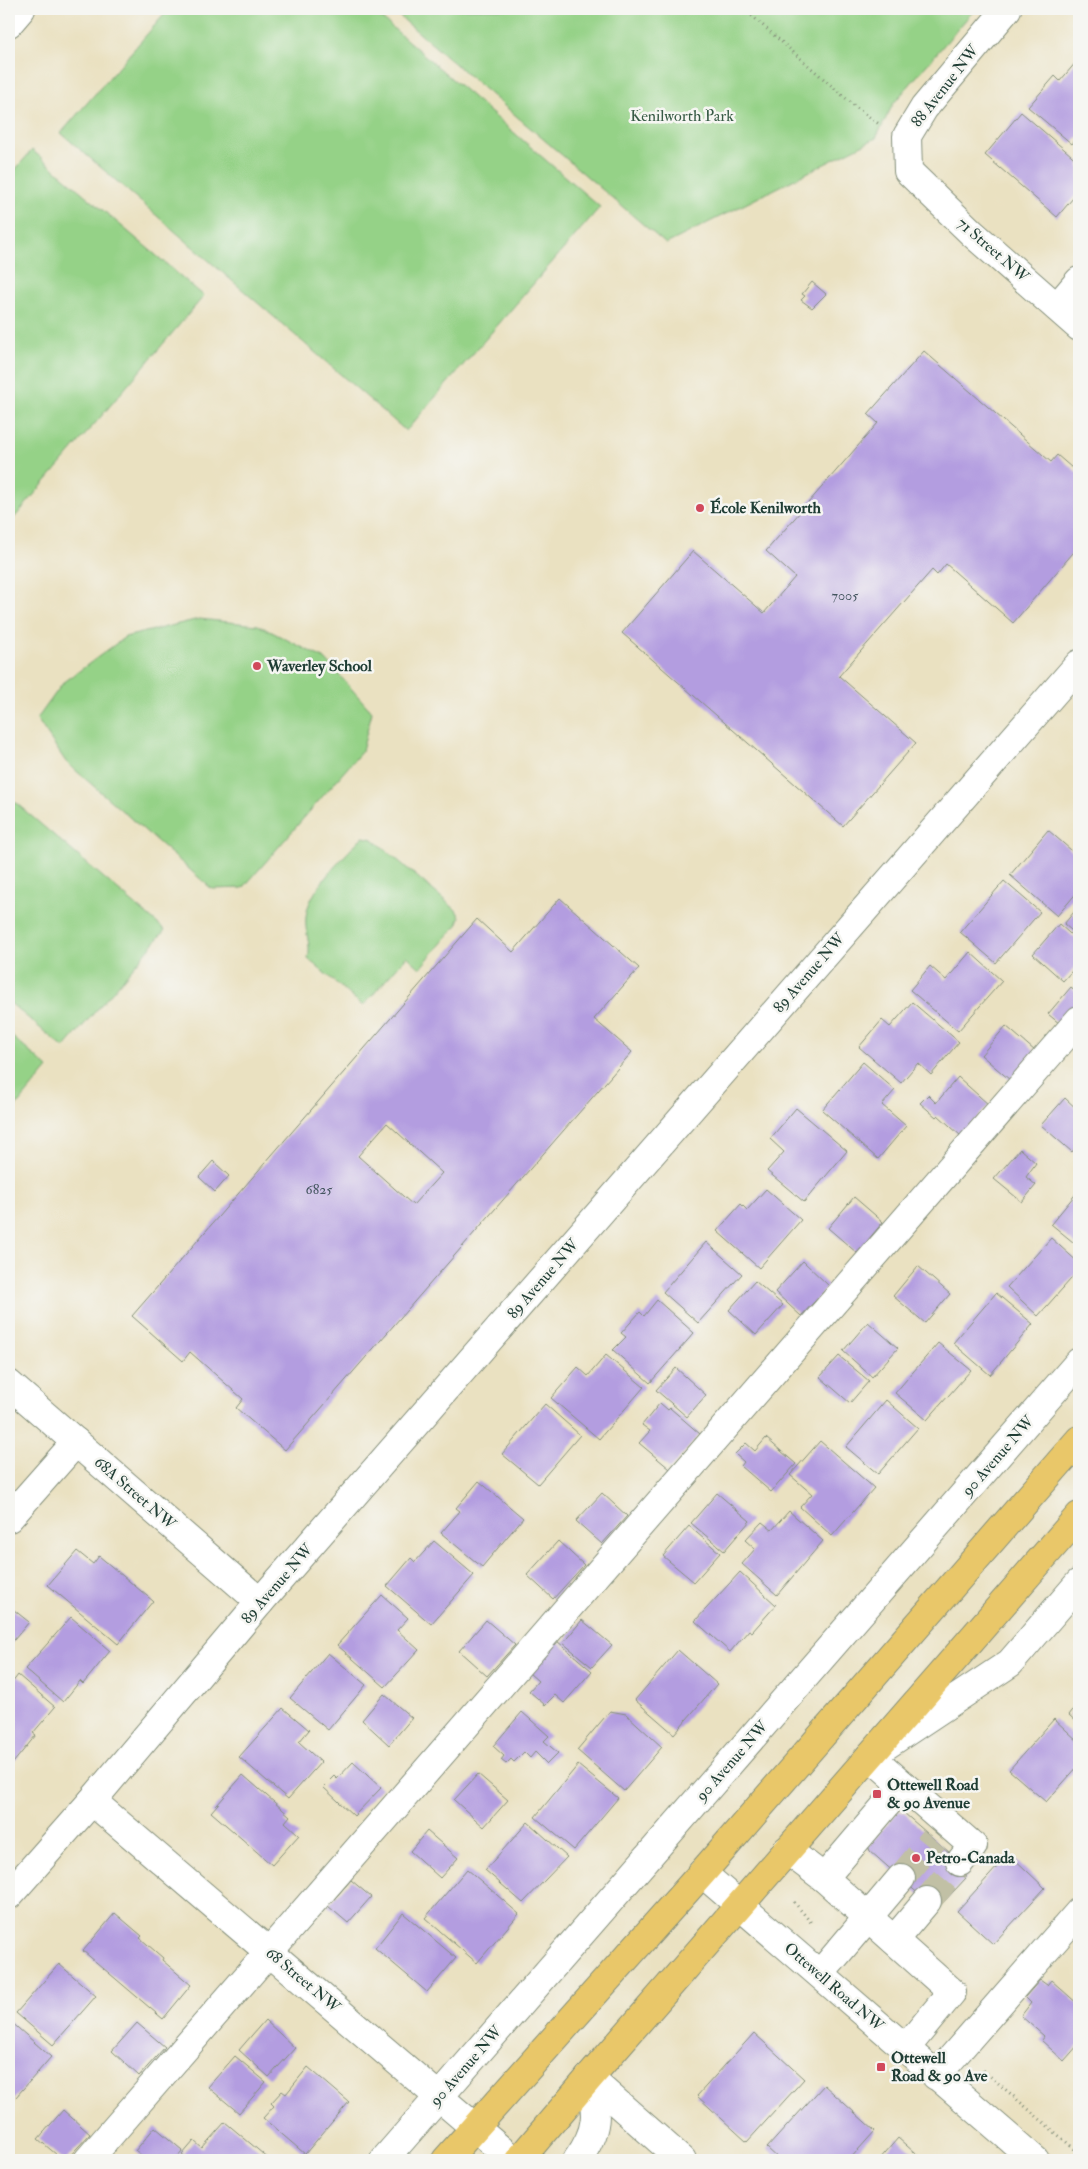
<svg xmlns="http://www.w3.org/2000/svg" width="1088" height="2169" font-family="'IM FELL Double Pica',serif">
<rect width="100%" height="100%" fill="#f6f6f2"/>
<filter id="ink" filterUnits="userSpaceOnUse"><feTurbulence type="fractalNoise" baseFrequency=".02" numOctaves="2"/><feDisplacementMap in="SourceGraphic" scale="10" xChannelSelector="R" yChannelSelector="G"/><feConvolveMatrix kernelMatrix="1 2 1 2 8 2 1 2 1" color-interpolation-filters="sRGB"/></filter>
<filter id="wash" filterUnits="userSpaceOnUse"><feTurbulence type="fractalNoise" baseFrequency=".0096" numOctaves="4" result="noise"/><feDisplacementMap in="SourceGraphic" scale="20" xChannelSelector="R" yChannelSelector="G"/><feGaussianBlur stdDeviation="1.12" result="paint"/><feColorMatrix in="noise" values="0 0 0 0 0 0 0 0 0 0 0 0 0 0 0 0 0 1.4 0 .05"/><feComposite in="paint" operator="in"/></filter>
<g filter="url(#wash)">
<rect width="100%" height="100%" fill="#eae1c1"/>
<g fill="#95d287" stroke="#5a885e">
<path d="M169,9H371L600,207L406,431L61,133Z"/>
<path d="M391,9H975L893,104L876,138L666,244Z"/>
<path d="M32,150L204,296L9,524V177Z"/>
<path d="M199,619L258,625L325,659L372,712L362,751L243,888L212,889L66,762L37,719L63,683L125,637Z"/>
<path d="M9,797L165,930L64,1048L9,1002Z"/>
<path d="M364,837L373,839L456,910L460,917L457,925L420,968L407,956L363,1006L308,959C312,944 304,932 306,917C308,890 342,860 359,840Z"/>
<path d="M9,1034L48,1068L9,1115Z"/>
</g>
<g id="blocks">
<g fill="#b39de0" fill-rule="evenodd">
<path d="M1077,61L1079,64V136L1072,144L1028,107L1055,76L1060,81Z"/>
<path d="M1021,112L1079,162V191L1057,217L985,155Z"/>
<path d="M812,282L826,294L812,308L801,300L805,296L802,294Z"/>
<path d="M924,351L1051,462L1057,455L1079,474V546L1013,623L946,564L937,575L932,570L839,676L916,743L843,826L622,633L693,551L764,613L795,577L766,551L878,423L868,414Z"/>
<path d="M1048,830L1079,857V890L1057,916L1010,875Z"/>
<path d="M1004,881L1040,912L996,963L960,932Z"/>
<path d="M560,898L639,968L594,1019L632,1052L285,1450L236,1408L243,1399L190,1352L183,1361L132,1316L477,919L513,952ZM387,1123L442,1173L413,1205L358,1156Z"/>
<path d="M1079,906V937L1064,924Z"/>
<path d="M1059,924L1079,942V963L1063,981L1033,954Z"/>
<path d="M970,952L1002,981L958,1031L910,990L930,966L946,980Z"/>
<path d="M1071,987L1079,994V1002L1060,1024L1048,1014Z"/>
<path d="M912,1002L959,1042L931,1075L918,1063L901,1083L859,1047L882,1020L890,1027Z"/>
<path d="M1006,1026L1035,1051L1010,1080L981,1055Z"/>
<path d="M863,1062L895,1090L882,1105L906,1126L878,1159L822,1110Z"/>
<path d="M958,1077L989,1105L961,1136L938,1115L936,1117L920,1103L928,1095L936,1103Z"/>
<path d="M1065,1098L1079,1111V1143L1072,1152L1041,1125Z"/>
<path d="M796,1108L847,1151L804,1202L767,1171L784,1152L770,1139Z"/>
<path d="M1020,1149L1036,1163L1026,1177L1036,1185L1022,1202L994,1179Z"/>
<path d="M213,1161L229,1176L215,1192L199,1177Z"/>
<path d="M766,1189L801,1220L759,1268L717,1231L741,1204L747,1210Z"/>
<path d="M1079,1190V1247L1051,1224Z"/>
<path d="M854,1197L883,1222L857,1253L828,1228Z"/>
<path d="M1051,1238L1079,1263V1270L1038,1316L1007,1287Z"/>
<path d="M706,1242L742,1274L698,1323L663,1292Z"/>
<path d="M803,1261L829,1286L801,1316L775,1292Z"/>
<path d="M918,1266L950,1294L925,1323L893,1296Z"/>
<path d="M755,1281L783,1305L756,1335L729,1310Z"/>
<path d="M996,1293L1033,1324L990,1375L953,1343Z"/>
<path d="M657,1300L694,1333L650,1383L613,1350L626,1337L621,1333L640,1312L644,1316Z"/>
<path d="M868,1322L898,1348L872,1377L843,1351Z"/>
<path d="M938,1343L971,1370L927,1420L895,1393Z"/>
<path d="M606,1355L644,1387L599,1439L551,1398L578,1367L588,1376Z"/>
<path d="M839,1356L869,1381L850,1403L820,1377Z"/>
<path d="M676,1368L706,1395L687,1417L656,1390Z"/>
<path d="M886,1400L918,1428L878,1474L846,1447Z"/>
<path d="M660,1403L668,1410L670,1408L700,1434L670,1469L639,1443L650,1431L642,1425Z"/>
<path d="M545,1404L580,1435L538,1484L502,1454Z"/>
<path d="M766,1438L796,1464L771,1492L741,1466L744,1462L735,1454L746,1443L755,1451Z"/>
<path d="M820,1441L874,1488L832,1536L800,1507L812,1494L790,1475Z"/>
<path d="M479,1481L523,1518L482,1567L441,1533L460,1511L456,1508Z"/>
<path d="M602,1493L627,1516L602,1544L576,1521Z"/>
<path d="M717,1493L750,1521L724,1551L691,1523Z"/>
<path d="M789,1511L823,1541L777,1595L742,1564L755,1549L745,1540L762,1522L772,1530Z"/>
<path d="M689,1526L720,1553L694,1582L663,1556Z"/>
<path d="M434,1541L474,1575L431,1624L387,1586L411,1558L415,1562Z"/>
<path d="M558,1541L584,1565L553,1599L527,1575Z"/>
<path d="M77,1551L93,1564L99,1556L153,1601L118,1644L48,1585Z"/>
<path d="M740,1572L776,1605L752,1632L749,1630L730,1652L695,1621Z"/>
<path d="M382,1595L408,1618L397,1630L419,1650L385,1687L337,1645Z"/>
<path d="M9,1606L29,1622L9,1646Z"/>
<path d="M71,1617L110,1651L83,1684L80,1681L63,1702L25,1669Z"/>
<path d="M486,1620L515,1645L487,1676L459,1651Z"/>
<path d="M582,1620L612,1645L592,1667L563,1643Z"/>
<path d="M557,1641L592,1671L564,1703L555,1695L545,1705L529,1691L538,1681L529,1673Z"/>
<path d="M678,1650L717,1684L674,1734L635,1700Z"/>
<path d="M328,1653L366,1685L328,1730L290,1698Z"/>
<path d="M18,1675L55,1707L33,1733L36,1735L13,1763L9,1759V1687Z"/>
<path d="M384,1694L412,1718L389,1745L362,1720Z"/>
<path d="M1079,1702V1724L1069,1715Z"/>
<path d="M283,1708L309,1730L299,1742L321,1762L288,1799L239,1757Z"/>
<path d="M610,1711L626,1714L662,1747L624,1791L577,1750Z"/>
<path d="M522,1712L549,1736L544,1741L558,1753L547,1764L535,1752L530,1758L524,1752L514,1762L511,1759L506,1764L501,1760L504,1756L493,1746Z"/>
<path d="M1054,1719L1079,1742V1765L1046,1802L1009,1770Z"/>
<path d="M353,1762L381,1788L354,1816L323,1787L334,1776L337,1779Z"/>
<path d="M578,1765L618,1798L574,1850L535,1817Z"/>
<path d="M478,1774L508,1800L484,1827L454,1800Z"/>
<path d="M243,1775L290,1816L285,1822L299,1835L272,1865L211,1812Z"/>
<path d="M899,1811L904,1813L965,1866L967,1872L966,1878L941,1905H931L870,1851L868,1846Z"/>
<path d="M528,1822L567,1857L523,1903L485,1870Z"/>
<path d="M427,1831L458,1858L440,1878L410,1851Z"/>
<path d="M1009,1854L1045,1888L993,1944L957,1911Z"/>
<path d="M467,1869L519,1914L477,1963L425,1918Z"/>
<path d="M351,1880L371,1897L348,1923L328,1906Z"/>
<path d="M115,1913L142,1936L140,1938L163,1958L162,1960L191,1985L163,2019L83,1951Z"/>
<path d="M403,1913L456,1958L427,1992L375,1948Z"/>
<path d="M59,1964L96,1996L53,2045L16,2013Z"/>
<path d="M1040,1980L1047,1985L1051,1980L1079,2005V2044L1064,2061L1041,2040L1044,2036L1021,2016L1031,2003L1025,1997Z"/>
<path d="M265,2020L295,2048L269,2077L239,2050Z"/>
<path d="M10,2021L51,2057L9,2105V2023Z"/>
<path d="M137,2023L165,2047L139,2076L112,2051Z"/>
<path d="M754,2033L804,2079L747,2142L697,2096Z"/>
<path d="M235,2056L266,2082L239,2113L208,2087Z"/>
<path d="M308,2067L349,2102L305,2154L263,2118L274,2106L271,2103L282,2091L286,2094Z"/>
<path d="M824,2085L875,2131L849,2160H780L767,2148Z"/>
<path d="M63,2110L90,2134L66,2160H63L38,2139Z"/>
<path d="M225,2122L270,2160H188L182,2155L194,2141L202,2148Z"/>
<path d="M155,2127L183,2151L175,2160H146L135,2151Z"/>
<path d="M898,2138L923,2160H879Z"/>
</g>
</g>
</g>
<g filter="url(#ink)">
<use href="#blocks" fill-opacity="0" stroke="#848f7a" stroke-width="1"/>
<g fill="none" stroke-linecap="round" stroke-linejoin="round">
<g stroke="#c1c0a5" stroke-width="28" stroke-dasharray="28 14" stroke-linecap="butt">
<path d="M901,1878L934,1839"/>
<path d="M927,1901L960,1862"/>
</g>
<defs>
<g id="minor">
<path d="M1007,9L924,108L907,136L908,171L972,233L1079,327"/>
<path d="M9,23L21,9"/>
<path d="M1057,307L1079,281"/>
<path d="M9,1384L260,1602"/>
<path d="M9,1518L76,1442"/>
<path d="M903,1785L973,1846L960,1862"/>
<path d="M92,1801L513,2160"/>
<path d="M787,1850L824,1878"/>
<path d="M702,1873L1035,2160"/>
<path d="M9,1895L92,1801L260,1602L1079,664"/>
<path d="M894,1940L927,1901"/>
<path d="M820,1974L901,1878"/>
<path d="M905,2049L952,1992L824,1878L903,1785L870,1756L1010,1663L1079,1583"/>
<path d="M936,2076L1079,1912"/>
<path d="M589,2078L682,2160"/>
<path d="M88,2160L1079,1020"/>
<path d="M384,2160L1079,1362"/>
<path d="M577,2160C599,2130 598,2113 589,2078"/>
</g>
<g id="major">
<path d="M446,2160L702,1873L1079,1440"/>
<path d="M519,2160L589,2078L1079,1516"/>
</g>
</defs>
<use href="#minor" stroke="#848f7a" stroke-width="30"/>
<use href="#major" stroke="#848f7a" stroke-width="30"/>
<g stroke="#848f7a" stroke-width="3" stroke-dasharray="1 4" stroke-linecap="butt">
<path d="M744,9L858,109L879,124"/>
<path d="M794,1902L813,1925"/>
<path d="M983,2070L1079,2153"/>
</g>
<use href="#minor" stroke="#fff" stroke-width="28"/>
<use href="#major" stroke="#e9c769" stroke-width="28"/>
</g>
</g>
<g fill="#d1495b" stroke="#f6f6f2" stroke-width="2">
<circle cx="700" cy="508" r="5"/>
<circle cx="257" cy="666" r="5"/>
<rect x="872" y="1789" width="10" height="10" rx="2.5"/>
<circle cx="916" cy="1858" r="5"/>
<rect x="876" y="2062" width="10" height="10" rx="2.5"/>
</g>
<g text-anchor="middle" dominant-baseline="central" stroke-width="5" stroke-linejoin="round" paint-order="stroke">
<g font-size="14" fill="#44555f">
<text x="845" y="595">7005</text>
<text x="319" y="1189">6825</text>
</g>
<g font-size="16" fill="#1f3d34" stroke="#f6f6f2">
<text transform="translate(945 86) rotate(-52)">88 Avenue NW</text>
<text transform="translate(993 250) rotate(41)">71 Street NW</text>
<text transform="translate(809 973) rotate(-49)">89 Avenue NW</text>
<text transform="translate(543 1279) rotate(-49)">89 Avenue NW</text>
<text transform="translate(998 1456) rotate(-49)">90 Avenue NW</text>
<text transform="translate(135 1493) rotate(41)">68A Street NW</text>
<text transform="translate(277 1584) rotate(-49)">89 Avenue NW</text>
<text transform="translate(732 1761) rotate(-49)">90 Avenue NW</text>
<text transform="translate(303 1980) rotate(40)">68 Street NW</text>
<text transform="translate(834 1987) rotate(41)">Ottewell Road NW</text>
<text transform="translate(466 2066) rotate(-49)">90 Avenue NW</text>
</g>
<g font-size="16" fill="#375b45" stroke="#f6f6f2">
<text x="682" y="116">Kenilworth Park</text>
</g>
<g font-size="16" font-weight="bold" fill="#1f3d34" stroke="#f6f6f2" text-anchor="start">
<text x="710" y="508">École Kenilworth</text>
<text x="267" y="666">Waverley School</text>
<text x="887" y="1785">Ottewell Road<tspan x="887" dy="18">&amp; 90 Avenue</tspan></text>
<text x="926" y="1858">Petro-Canada</text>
<text x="891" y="2058">Ottewell<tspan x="891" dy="18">Road &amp; 90 Ave</tspan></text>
</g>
</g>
<rect width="1088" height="2169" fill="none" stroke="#f6f6f2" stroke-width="30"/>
</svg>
